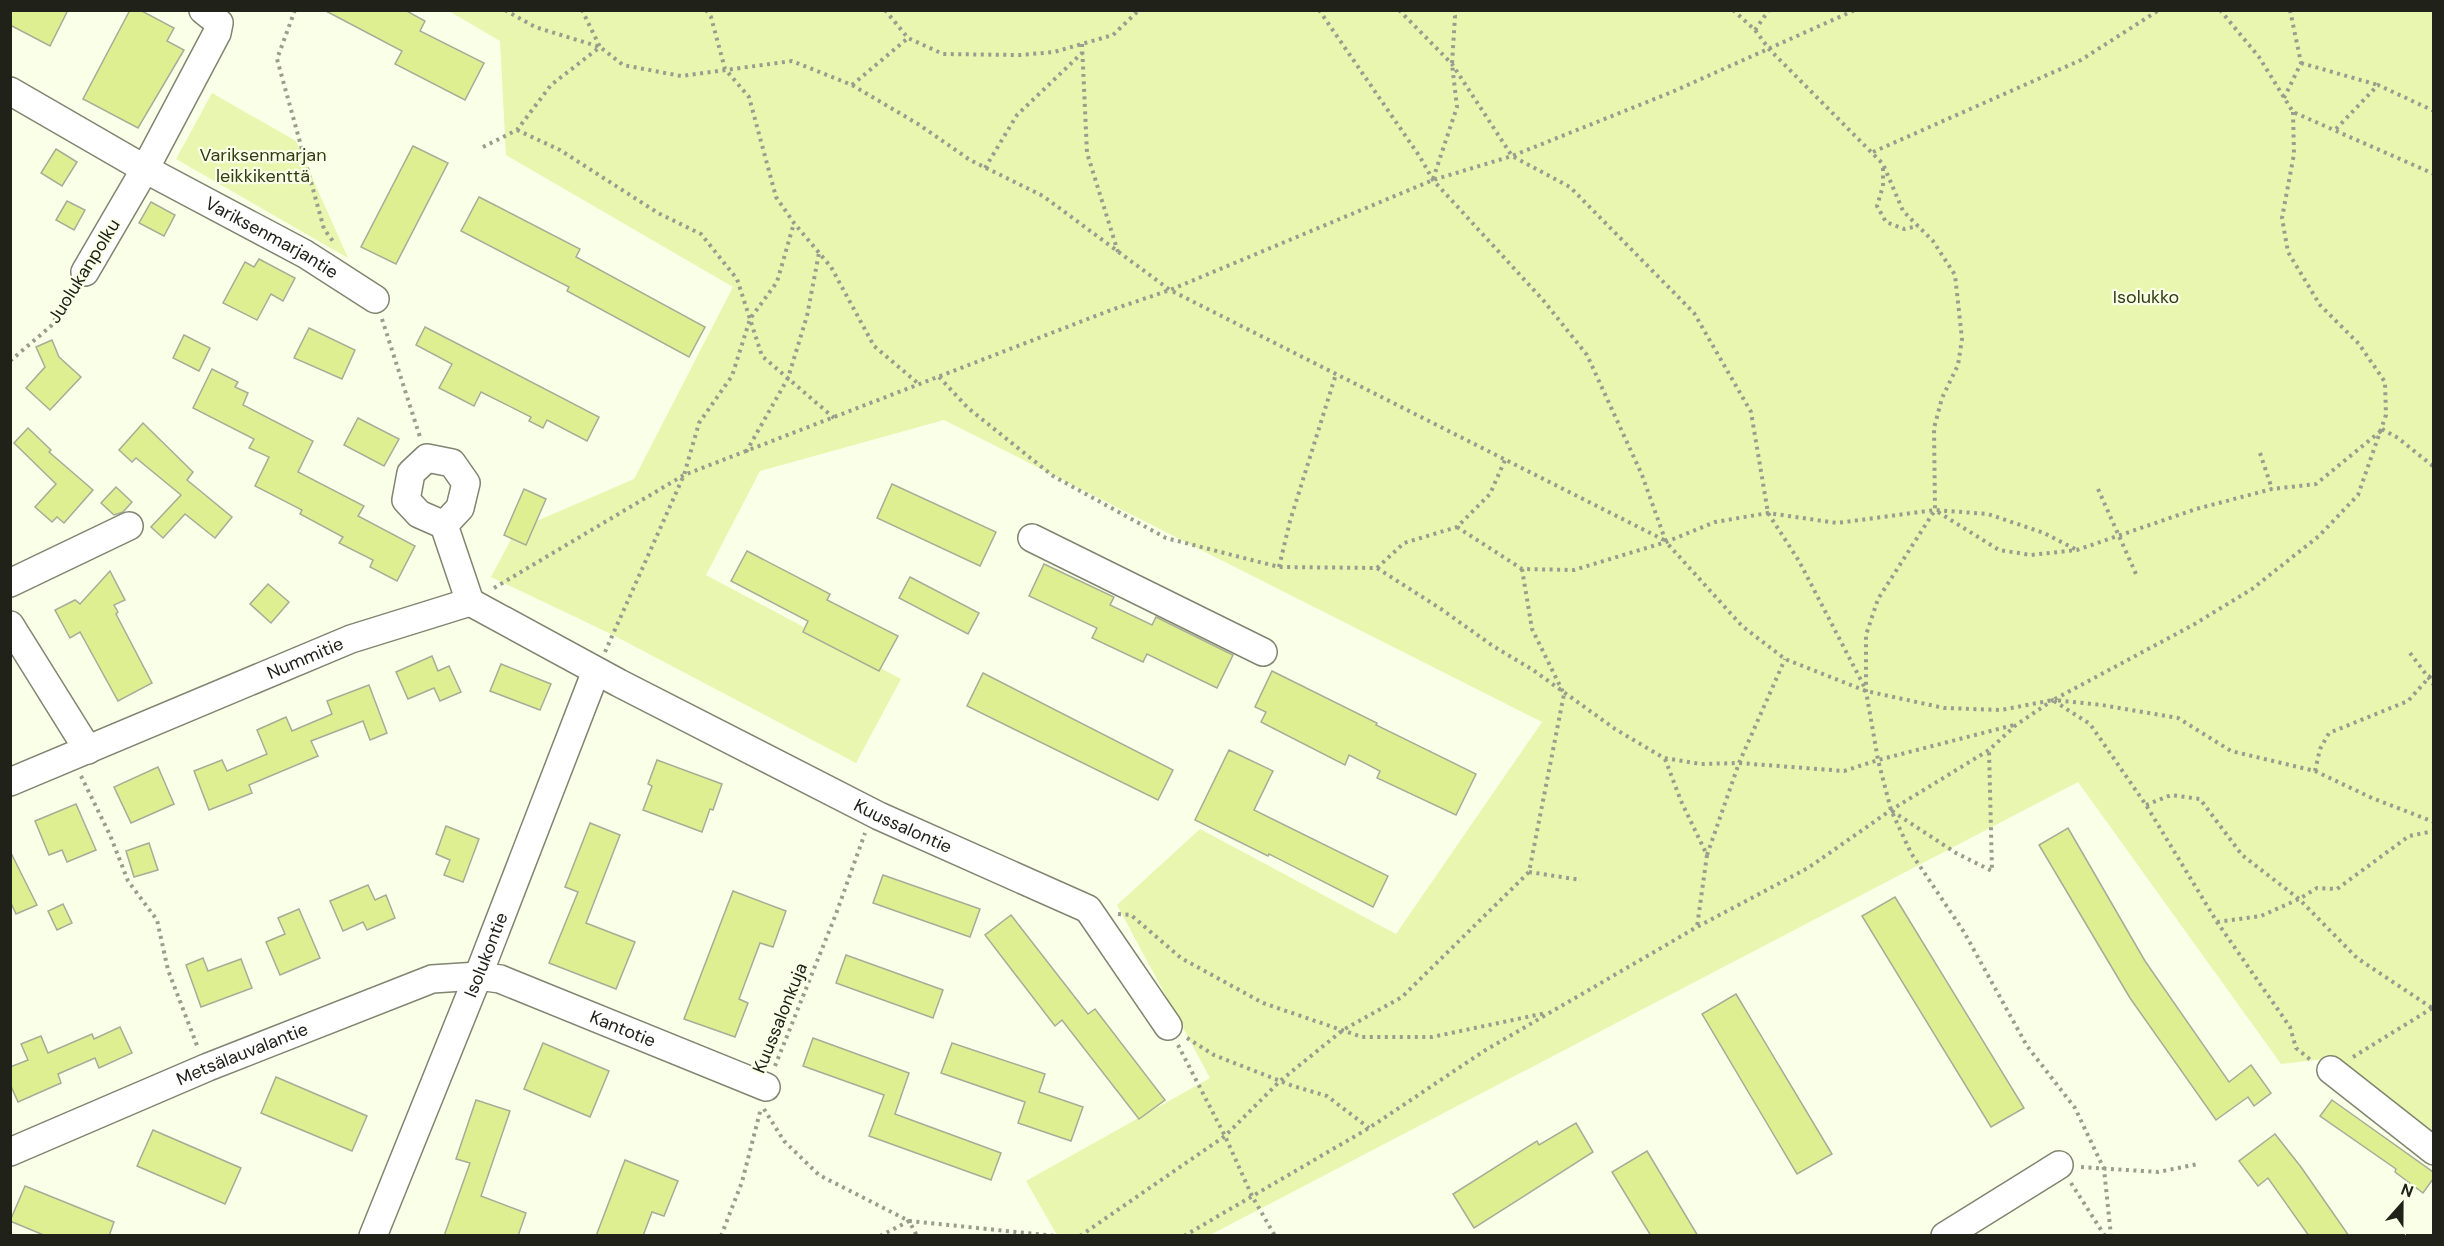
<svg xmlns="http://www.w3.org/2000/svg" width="2444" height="1246" font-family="'DM Sans',sans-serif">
<rect width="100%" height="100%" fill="#faffe8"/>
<g fill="#e8f6af">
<path d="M449,11H2433V1133L2332,1058L2281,1064L2078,782L1210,1235H1057L1026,1181L1210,1078L1117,905L1200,829L1396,934L1542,722L944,420L760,471L706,575L901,679L856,763L611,634L491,577L516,530L634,479L733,287L506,155L500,41Z"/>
<path d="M212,93L296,141L348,258L176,159Z"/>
</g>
<g fill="#deef92" stroke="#a7ac97" stroke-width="1.5">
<path d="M10,10H68L50,46L10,25Z"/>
<path d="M130,10H140L174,28L167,41L184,50L138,128L83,99Z"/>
<path d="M324,10H405L425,21L420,31L484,63L465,100L395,64L402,51Z"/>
<path d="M413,146L448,163L396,264L361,247Z"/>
<path d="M56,149L77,162L62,186L41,173Z"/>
<path d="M479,197L580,249L576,257L705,327L689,357L567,291L569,287L461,231Z"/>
<path d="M67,201L85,210L74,230L56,220Z"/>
<path d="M151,202L175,215L164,236L139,223Z"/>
<path d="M259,259L295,278L283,301L271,294L257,320L223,303L245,262L254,267Z"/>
<path d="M425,327L599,417L587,441L547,420L543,428L529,421L531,417L481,392L474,406L439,388L452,364L416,345Z"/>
<path d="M309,328L355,350L342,379L294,358Z"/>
<path d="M184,335L210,348L199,371L173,358Z"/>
<path d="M52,340L59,357L81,377L50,410L26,388L45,367L36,347Z"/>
<path d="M212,369L238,382L235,387L248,393L243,405L313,441L298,472L364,506L358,516L415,546L397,581L370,567L373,560L339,543L343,537L300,514L302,510L255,486L269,457L249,448L254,439L193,408Z"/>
<path d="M358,418L399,439L384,466L344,445Z"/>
<path d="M143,423L193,472L187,480L232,517L215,538L185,514L163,538L151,527L181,495L136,458L132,462L119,450Z"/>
<path d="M28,428L51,450L49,452L93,490L64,523L57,517L52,522L35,507L56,484L14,443Z"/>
<path d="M892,484L996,532L980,566L877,518Z"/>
<path d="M116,487L132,502L123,512L114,515L101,503Z"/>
<path d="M524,489L546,499L526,545L504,535Z"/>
<path d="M747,551L830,594L827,600L898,636L879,671L803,632L808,621L731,581Z"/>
<path d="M1044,564L1114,597L1110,605L1152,625L1156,617L1233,655L1217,688L1147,654L1143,662L1092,638L1097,628L1029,596Z"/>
<path d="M110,571L125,600L114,605L118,612L116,614L152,683L118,701L80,632L70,638L55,610L75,600L80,604Z"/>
<path d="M910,577L979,613L968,634L899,598Z"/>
<path d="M268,584L289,602L271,623L250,604Z"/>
<path d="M432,656L438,671L449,666L461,692L440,701L434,688L408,699L396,672Z"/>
<path d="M501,664L551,684L540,710L490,691Z"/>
<path d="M1272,671L1377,723L1376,725L1476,774L1456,815L1377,778L1380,771L1349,755L1345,765L1261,722L1266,712L1255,707Z"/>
<path d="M983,673L1173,770L1158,800L967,706Z"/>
<path d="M369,685L387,733L370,740L363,721L311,741L318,756L249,785L252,793L209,810L194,771L222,760L227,771L267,754L257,730L286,717L292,731L332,714L327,701Z"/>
<path d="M1229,750L1273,771L1254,810L1388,876L1373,907L1269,854L1268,856L1195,820Z"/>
<path d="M657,760L722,784L713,810L710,809L702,832L643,810L652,786L648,784Z"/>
<path d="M158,767L174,804L131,823L114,787Z"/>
<path d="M76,804L96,850L67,862L62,850L49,855L35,821Z"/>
<path d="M590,823L620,835L586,923L635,942L616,989L549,963L578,892L565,887Z"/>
<path d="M446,826L479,839L463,882L444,875L450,860L436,854Z"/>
<path d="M2068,828L2145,961L2229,1082L2251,1065L2271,1093L2254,1106L2248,1097L2216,1120L2130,998L2039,845Z"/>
<path d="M149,843L158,870L134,877L126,851Z"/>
<path d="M10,851L37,905L16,914L10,901Z"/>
<path d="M883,875L980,909L970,937L873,903Z"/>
<path d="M368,885L375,900L386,895L395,918L367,930L363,922L343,931L330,901Z"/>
<path d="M733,891L786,911L773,947L760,943L739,999L748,1003L735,1037L684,1019Z"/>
<path d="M1895,897L2024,1108L1991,1127L1862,916Z"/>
<path d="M63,904L72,923L57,930L48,911Z"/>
<path d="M299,909L320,958L280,975L266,942L285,934L278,918Z"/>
<path d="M1011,915L1088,1014L1095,1009L1165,1100L1139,1119L1062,1020L1055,1026L985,935Z"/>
<path d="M846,955L943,990L933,1018L836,983Z"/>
<path d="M203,958L208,971L241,959L252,988L201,1007L186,965Z"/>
<path d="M1736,994L1832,1154L1797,1174L1702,1014Z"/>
<path d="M120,1027L132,1053L99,1068L95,1058L58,1074L61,1083L18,1102L10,1084V1067L28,1060L21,1044L41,1036L48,1053L92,1034L94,1039Z"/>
<path d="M813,1038L909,1073L895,1114L1001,1153L991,1180L869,1136L884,1095L803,1066Z"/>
<path d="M543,1043L609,1071L590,1117L524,1089Z"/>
<path d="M952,1043L1045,1074L1039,1092L1083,1107L1071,1141L1018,1123L1025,1102L941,1073Z"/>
<path d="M276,1077L367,1116L352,1151L261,1113Z"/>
<path d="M476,1100L510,1111L481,1196L526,1213L518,1236H444L470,1163L456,1159Z"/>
<path d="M2332,1100L2433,1172V1179L2423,1193L2395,1172L2396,1169L2320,1116Z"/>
<path d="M1576,1123L1593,1152L1474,1228L1453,1194L1537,1141L1539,1145Z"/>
<path d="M153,1130L241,1168L225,1204L137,1166Z"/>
<path d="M2275,1134L2301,1167L2349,1236H2309L2268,1178L2258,1186L2239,1161Z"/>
<path d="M1647,1151L1698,1236H1651L1612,1172Z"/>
<path d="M625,1160L678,1181L664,1216L652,1212L643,1236H596Z"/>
<path d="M25,1186L114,1222L109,1236H46L10,1221Z"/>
</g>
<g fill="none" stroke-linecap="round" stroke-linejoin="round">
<defs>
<g id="minor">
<path id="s1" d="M10,91L145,169L305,254L375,299"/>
<path d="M85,272L145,169L217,33L219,23L203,10"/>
<path d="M444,525L419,514L406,500L411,473L427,458L452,463L466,483L460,508L444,525L470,602"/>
<path d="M1032,538L1263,652"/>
<path d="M10,583L129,526"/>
<path d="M10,625L88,750"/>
<path id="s2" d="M10,782L351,639L470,602L619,683L879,816L1088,909L1168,1026"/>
<path d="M2331,1070L2434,1151"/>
<path id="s3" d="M10,1152L208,1067L432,979L478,976L500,979L766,1087"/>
<path id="s4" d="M373,1236L478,976L596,671"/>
<path d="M1945,1236L2059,1165"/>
</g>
</defs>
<use href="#minor" stroke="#808470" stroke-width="30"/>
<g stroke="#9a9d8d" stroke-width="4" stroke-dasharray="3 4.5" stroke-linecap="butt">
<path d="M295,10L277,59L324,229L335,244"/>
<path d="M505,10L535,27L600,47L623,65L681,76L792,61L852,85L918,124L970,160L1043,196L1170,290L1666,541"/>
<path d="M706,10L711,17L725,69L749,97L776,197L794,223L831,267L874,346L920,385"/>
<path d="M885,10L908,38L943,54L1020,55L1054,52L1113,35L1139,10"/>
<path d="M1319,10L1420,157L1433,180L1543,300L1587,355L1642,475L1666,542L1742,626L1785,659L1866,691L1944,708L2001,710L2053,700L2193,625L2252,589L2319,536L2358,495L2386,415L2385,382L2359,344L2320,305L2288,252L2282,218L2294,154L2293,112"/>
<path d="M1399,10L1452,64L1512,156L1570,187L1694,313L1751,412L1768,513L1799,561L1865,688"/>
<path d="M1733,10L1755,30L1769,49L1883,164L1903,211L1933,241L1955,275L1962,339L1958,365L1942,398L1934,428L1935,510L1878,599L1866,635V691L1878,760L1891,810L1911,853L1964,932L2027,1046L2075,1108L2104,1169L2111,1236"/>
<path d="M2220,10L2259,57L2293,112L2434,174"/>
<path d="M1755,30L1769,10"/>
<path d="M1082,44L1087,153L1118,252"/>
<path d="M2301,63L2378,85"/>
<path d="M852,85L908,38"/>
<path d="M2284,98L2301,63L2290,10"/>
<path d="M2336,129L2378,85L2434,111"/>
<path d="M517,130L560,150L658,213L701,234L737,279L762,356L834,418"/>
<path d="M483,147L517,130L551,85L600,47L582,10"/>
<path d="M1873,152L2081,60L2159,10"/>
<path d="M985,168L1017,115L1082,53"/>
<path d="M1883,168V186L1877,206L1886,222L1904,229L1918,226"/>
<path d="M1433,179L1457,107L1452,64L1455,16L1453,10"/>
<path d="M382,319L420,437"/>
<path d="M10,361L51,326L73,291"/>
<path d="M939,377L968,408L1053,476L1166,538L1279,567L1377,568L1441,609L1493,646L1533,670L1615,729L1664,758L1701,764L1739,763L1844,771L1878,760L2014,725"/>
<path d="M2382,429L2398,438L2434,467"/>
<path d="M746,452L788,378L807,316L819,253"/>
<path d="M2260,453L2272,489"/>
<path d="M2098,489L2136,574"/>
<path d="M1938,512L1999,550L2031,555L2077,550L2196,509L2272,489L2316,484L2382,430"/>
<path d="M1457,527L1522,569L1574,570L1666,542L1715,522L1768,513L1837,523L1935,510L1988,514L2044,533L2077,550"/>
<path d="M1279,567L1290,521L1336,374"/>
<path d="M1377,568L1404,543L1457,527L1490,494L1505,460"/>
<path d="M494,588L684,475L1111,310L1170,290L1433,180L1512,156L1672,92L1855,10"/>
<path d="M605,652L684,475L699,423L732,376L750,319L777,282L794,223"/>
<path d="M2410,653L2434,685"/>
<path d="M2054,701L2090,724L2146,805L2217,922L2290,1027L2296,1048L2312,1061"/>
<path d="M1665,759L1681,801L1707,855L1697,927"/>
<path d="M2315,771L2320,749L2329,733L2408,701L2434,672"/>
<path d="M81,776L110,835L128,881L157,920L168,970L198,1048"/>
<path d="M2146,805L2171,795L2200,799L2242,855L2299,899L2357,958L2432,1008"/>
<path d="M1892,811L1956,853L1992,871L1989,750"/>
<path d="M1707,855L1739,763L1785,659"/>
<path d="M1529,872L1581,880"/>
<path d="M1118,914L1131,915L1181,958L1263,1003L1362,1037H1432L1546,1013"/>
<path d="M2217,922L2261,916L2299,899L2317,888L2337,889L2409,836L2434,831"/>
<path d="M1187,1038L1214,1055L1293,1086L1327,1096L1369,1128"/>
<path d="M1178,1045L1225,1136L1252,1196L1275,1236"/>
<path d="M2353,1057L2434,1007"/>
<path d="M775,1066L836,914L865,833"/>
<path d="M764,1109L784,1141L819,1175L909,1221L1056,1236"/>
<path d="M2081,1167L2158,1172L2198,1164"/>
<path d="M2071,1183L2105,1236"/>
<path d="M721,1236L742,1182L761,1108"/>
<path d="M880,1236L909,1221L917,1236"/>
<path d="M1080,1236L1225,1136L1280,1081L1343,1030L1402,997L1529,872L1564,694L1532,629L1522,569"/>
<path d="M1184,1236L1369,1128L1484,1051L1697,927L1808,868L1891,810L1989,750L2016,725L2053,700L2102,705L2178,718L2231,751L2315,771L2372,798L2434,822"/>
</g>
<use href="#minor" stroke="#fff" stroke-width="27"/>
</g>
<g text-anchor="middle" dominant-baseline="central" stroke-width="4.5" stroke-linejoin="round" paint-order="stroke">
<g font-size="18" fill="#343a13" stroke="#faffe8">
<text x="263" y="155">Variksenmarjan<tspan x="263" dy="21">leikkikenttä</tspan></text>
<text x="2146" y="297">Isolukko</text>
</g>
<g font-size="18" fill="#202119" stroke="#faffe8">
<text stroke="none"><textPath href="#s1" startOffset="300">Variksenmarjantie</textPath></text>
<text transform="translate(84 271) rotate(-58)">Juolukanpolku</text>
<text stroke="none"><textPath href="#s2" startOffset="320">Nummitie</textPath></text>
<text stroke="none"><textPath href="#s2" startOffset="982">Kuussalontie</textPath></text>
<text stroke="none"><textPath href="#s4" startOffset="303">Isolukontie</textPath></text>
<text transform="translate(780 1018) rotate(-68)">Kuussalonkuja</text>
<text stroke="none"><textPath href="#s3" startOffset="657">Kantotie</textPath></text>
<text stroke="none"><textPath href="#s3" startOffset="252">Metsälauvalantie</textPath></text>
</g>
</g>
<rect width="2444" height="1246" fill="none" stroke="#202119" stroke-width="24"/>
<g transform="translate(2402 1204) rotate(21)" stroke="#faffe8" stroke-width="4.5" paint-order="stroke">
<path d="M0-4.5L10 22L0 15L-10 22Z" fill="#202119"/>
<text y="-9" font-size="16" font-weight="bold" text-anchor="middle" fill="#202119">N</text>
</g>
</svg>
